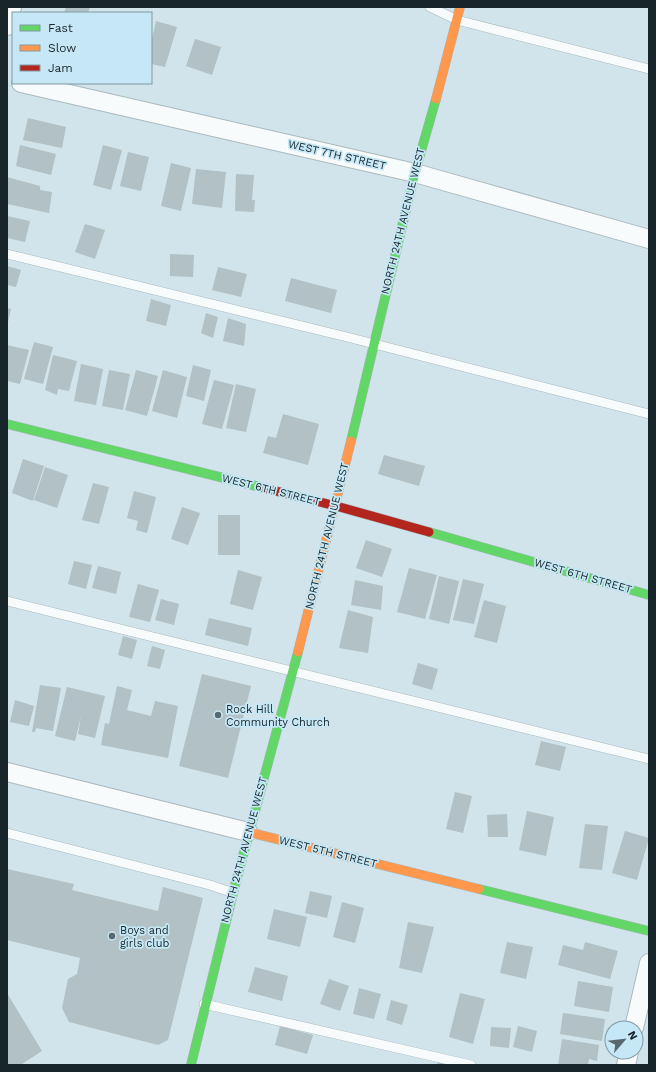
<svg xmlns="http://www.w3.org/2000/svg" width="656" height="1072" font-family="'Work Sans',sans-serif">
<rect width="100%" height="100%" fill="#d1e4eb"/>
<g fill="#b1c1c5">
<path d="M66,7H90L88,13H64Z"/>
<path d="M156,21L177,27L165,67L151,64V43Z"/>
<path d="M195,39L221,47L212,75L186,66Z"/>
<path d="M28,118L66,127L62,148L23,140Z"/>
<path d="M20,145L56,154L51,175L16,166Z"/>
<path d="M103,145L122,150L111,190L93,185Z"/>
<path d="M128,152L149,157L141,191L120,186Z"/>
<path d="M171,163L191,168L181,211L161,206Z"/>
<path d="M196,169L226,172L222,208L192,204Z"/>
<path d="M236,174L254,175L252,200H255L254,212L235,211Z"/>
<path d="M7,177L40,186V190L52,192L49,213L7,204Z"/>
<path d="M7,216L30,221L25,242L7,238Z"/>
<path d="M85,224L105,230L95,259L75,252Z"/>
<path d="M170,254L194,255L193,277L170,276Z"/>
<path d="M7,266L21,270L16,287L7,285Z"/>
<path d="M218,267L247,274L241,297L212,290Z"/>
<path d="M291,278L337,290L331,313L285,301Z"/>
<path d="M151,299L171,305L166,326L146,321Z"/>
<path d="M7,308L11,309L8,322H7Z"/>
<path d="M206,313L218,317L213,338L201,333Z"/>
<path d="M228,318L246,324L244,346L223,341Z"/>
<path d="M34,342L53,347L43,384L24,379Z"/>
<path d="M7,345L29,350L20,384L7,381Z"/>
<path d="M53,355L77,361L69,391L58,389L57,395L45,390Z"/>
<path d="M81,364L103,369L96,405L74,401Z"/>
<path d="M193,365L211,370L204,401L186,396Z"/>
<path d="M109,370L130,374L123,410L102,406Z"/>
<path d="M136,370L158,376L147,416L125,410Z"/>
<path d="M163,370L187,377L177,418L152,411Z"/>
<path d="M214,380L234,385L222,429L202,424Z"/>
<path d="M236,384L256,389L246,432L226,428Z"/>
<path d="M283,414L319,424L308,465L263,453L268,436L276,438Z"/>
<path d="M384,455L425,466L419,486L378,474Z"/>
<path d="M23,459L44,466L33,501L12,493Z"/>
<path d="M45,467L68,475L57,508L34,500Z"/>
<path d="M93,483L109,487L99,524L82,520Z"/>
<path d="M134,491L156,497L147,533L136,530L138,521L127,518Z"/>
<path d="M182,507L200,513L188,545L171,539Z"/>
<rect x="218" y="515" width="22" height="40"/>
<path d="M366,540L392,549L382,577L356,568Z"/>
<path d="M74,561L92,565L86,589L68,584Z"/>
<path d="M98,566L121,572L116,594L92,588Z"/>
<path d="M409,568L437,575L425,619L397,612Z"/>
<path d="M238,570L262,577L253,610L230,604Z"/>
<path d="M439,576L459,581L449,624L429,619Z"/>
<path d="M463,579L484,584L474,624L453,620Z"/>
<path d="M355,580L383,586L381,610L351,605Z"/>
<path d="M138,584L159,590L150,622L129,617Z"/>
<path d="M161,599L179,604L174,625L155,620Z"/>
<path d="M484,600L506,606L497,643L474,637Z"/>
<path d="M348,610L373,617L368,653L339,648Z"/>
<path d="M209,618L252,628L248,646L205,635Z"/>
<path d="M123,636L137,640L132,659L118,655Z"/>
<path d="M152,646L165,650L160,669L147,666Z"/>
<path d="M418,663L438,669L432,690L412,684Z"/>
<path d="M202,674L251,686L228,778L179,766Z"/>
<path d="M40,685L61,688L53,731L36,728L35,732H32Z"/>
<path d="M117,686L132,690L127,710L151,716L155,701L178,706L168,758L101,745L105,723L109,724Z"/>
<path d="M67,687L105,696L95,738L78,734L81,716L75,741L55,736Z"/>
<path d="M15,700L34,706L29,726L10,722Z"/>
<path d="M541,741L566,747L560,771L535,765Z"/>
<path d="M455,792L472,796L463,833L446,829Z"/>
<path d="M527,811L554,817L546,856L519,850Z"/>
<path d="M507,814L508,837H488L487,815Z"/>
<path d="M585,824L608,826L602,870L579,868Z"/>
<path d="M625,831L649,838L637,880L612,873Z"/>
<path d="M7,869L74,884L72,890L158,911L163,887L203,898L168,1040L158,1045L69,1022L62,1008L68,979L77,974L80,958L7,940Z"/>
<path d="M310,891L332,896L327,918L305,913Z"/>
<path d="M342,902L364,908L355,943L333,937Z"/>
<path d="M274,909L307,917L300,947L267,939Z"/>
<path d="M408,922L434,927L422,973L399,968Z"/>
<path d="M507,942L533,947L526,979L500,973Z"/>
<path d="M585,942L618,951L610,979L558,965L563,945L583,950Z"/>
<path d="M255,967L288,976L282,1001L248,992Z"/>
<path d="M329,979L349,986L340,1011L320,1004Z"/>
<path d="M578,981L613,987L609,1012L574,1006Z"/>
<path d="M359,988L381,994L374,1019L353,1014Z"/>
<path d="M7,993L42,1051L22,1064L23,1065H7Z"/>
<path d="M460,993L485,999L473,1044L449,1037Z"/>
<path d="M391,1000L408,1005L402,1025L386,1020Z"/>
<path d="M563,1013L605,1019L602,1041L560,1034Z"/>
<path d="M280,1026L313,1035L307,1054L275,1045Z"/>
<path d="M518,1026L537,1031L532,1052L513,1047Z"/>
<path d="M491,1027L511,1028L509,1048L490,1046Z"/>
<path d="M562,1039L599,1045L597,1061L589,1059L588,1065H558Z"/>
<path d="M438,1060L455,1065H437Z"/>
</g>
<g fill="none" stroke-linecap="round" stroke-linejoin="round">
<defs>
<g id="lane">
<path d="M430,7L457,20L649,69"/>
<path d="M7,254L347,337L649,414"/>
<path d="M7,601L649,759"/>
<path d="M7,833L210,885L233,893"/>
<path d="M204,1004L471,1065"/>
</g>
<g id="street">
<path d="M7,26L12,7"/>
<path d="M21,83L415,173L649,239"/>
<path d="M7,772L248,832"/>
<path d="M634,1028L649,963"/>
<path d="M626,1065L629,1052"/>
</g>
<g id="fast">
<path d="M7,424L264,488"/>
<path d="M351,441L414,176L436,99"/>
<path d="M429,532L649,595"/>
<path d="M479,889L649,931"/>
<path d="M191,1065L235,885L298,652"/>
</g>
<g id="slow">
<path d="M436,99L460,7"/>
<path d="M298,652L351,441"/>
<path d="M248,832L479,889"/>
</g>
<path id="jam" d="M264,488L336,506L429,532"/>
</defs>
<use href="#lane" stroke="#aab9be" stroke-width="10"/>
<use href="#street" stroke="#aab9be" stroke-width="20"/>
<use href="#fast" stroke="#aab9be" stroke-width="10"/>
<use href="#slow" stroke="#aab9be" stroke-width="10"/>
<use href="#jam" stroke="#aab9be" stroke-width="10"/>
<use href="#lane" stroke="#f8fbfc" stroke-width="9"/>
<use href="#street" stroke="#f8fbfc" stroke-width="18"/>
<use href="#fast" stroke="#63d668" stroke-width="9"/>
<use href="#slow" stroke="#ff974d" stroke-width="9"/>
<use href="#jam" stroke="#b3261e" stroke-width="9"/>
</g>
<g fill="#59686e" stroke="#c6e8f6" stroke-width="1.5">
<circle cx="218" cy="715" r="4"/>
<circle cx="112" cy="936" r="4"/>
</g>
<g text-anchor="middle" dominant-baseline="central" stroke-width="3.5" stroke-linejoin="round" paint-order="stroke">
<g font-size="11" fill="#18252a" stroke="#c6e8f6">
<text transform="translate(337 155) rotate(13)">WEST 7TH STREET</text>
<text transform="translate(403 221) rotate(-76)">NORTH 24TH AVENUE WEST</text>
<text transform="translate(271 490) rotate(14)">WEST 6TH STREET</text>
<text transform="translate(327 536) rotate(-76)">NORTH 24TH AVENUE WEST</text>
<text transform="translate(583 576) rotate(16)">WEST 6TH STREET</text>
<text transform="translate(244 850) rotate(-75)">NORTH 24TH AVENUE WEST</text>
<text transform="translate(328 852) rotate(14)">WEST 5TH STREET</text>
</g>
<g font-size="11" fill="#18252a" stroke="#c6e8f6" text-anchor="start">
<text x="226" y="709">Rock Hill<tspan x="226" dy="13">Community Church</tspan></text>
<text x="120" y="930">Boys and<tspan x="120" dy="13">girls club</tspan></text>
</g>
</g>
<rect width="656" height="1072" fill="none" stroke="#18252a" stroke-width="16"/>
<rect x="12" y="12" width="140" height="72" fill="#c6e8f6" stroke="#809aa4"/>
<rect x="20" y="25" width="20" height="6" fill="#63d668" stroke="#809aa4"/>
<text x="48" y="32" font-size="12" fill="#18252a">Fast</text>
<rect x="20" y="45" width="20" height="6" fill="#ff974d" stroke="#809aa4"/>
<text x="48" y="52" font-size="12" fill="#18252a">Slow</text>
<rect x="20" y="65" width="20" height="6" fill="#b3261e" stroke="#809aa4"/>
<text x="48" y="72" font-size="12" fill="#18252a">Jam</text>
<g transform="translate(624 1040) rotate(62)"><circle r="19" fill="#c6e8f6" stroke="#809aa4"/>
<path d="M0-3L7 15L0 10L-7 15Z" fill="#59686e"/>
<text y="-6" font-size="11" font-weight="bold" text-anchor="middle" fill="#18252a">N</text>
</g>
</svg>
